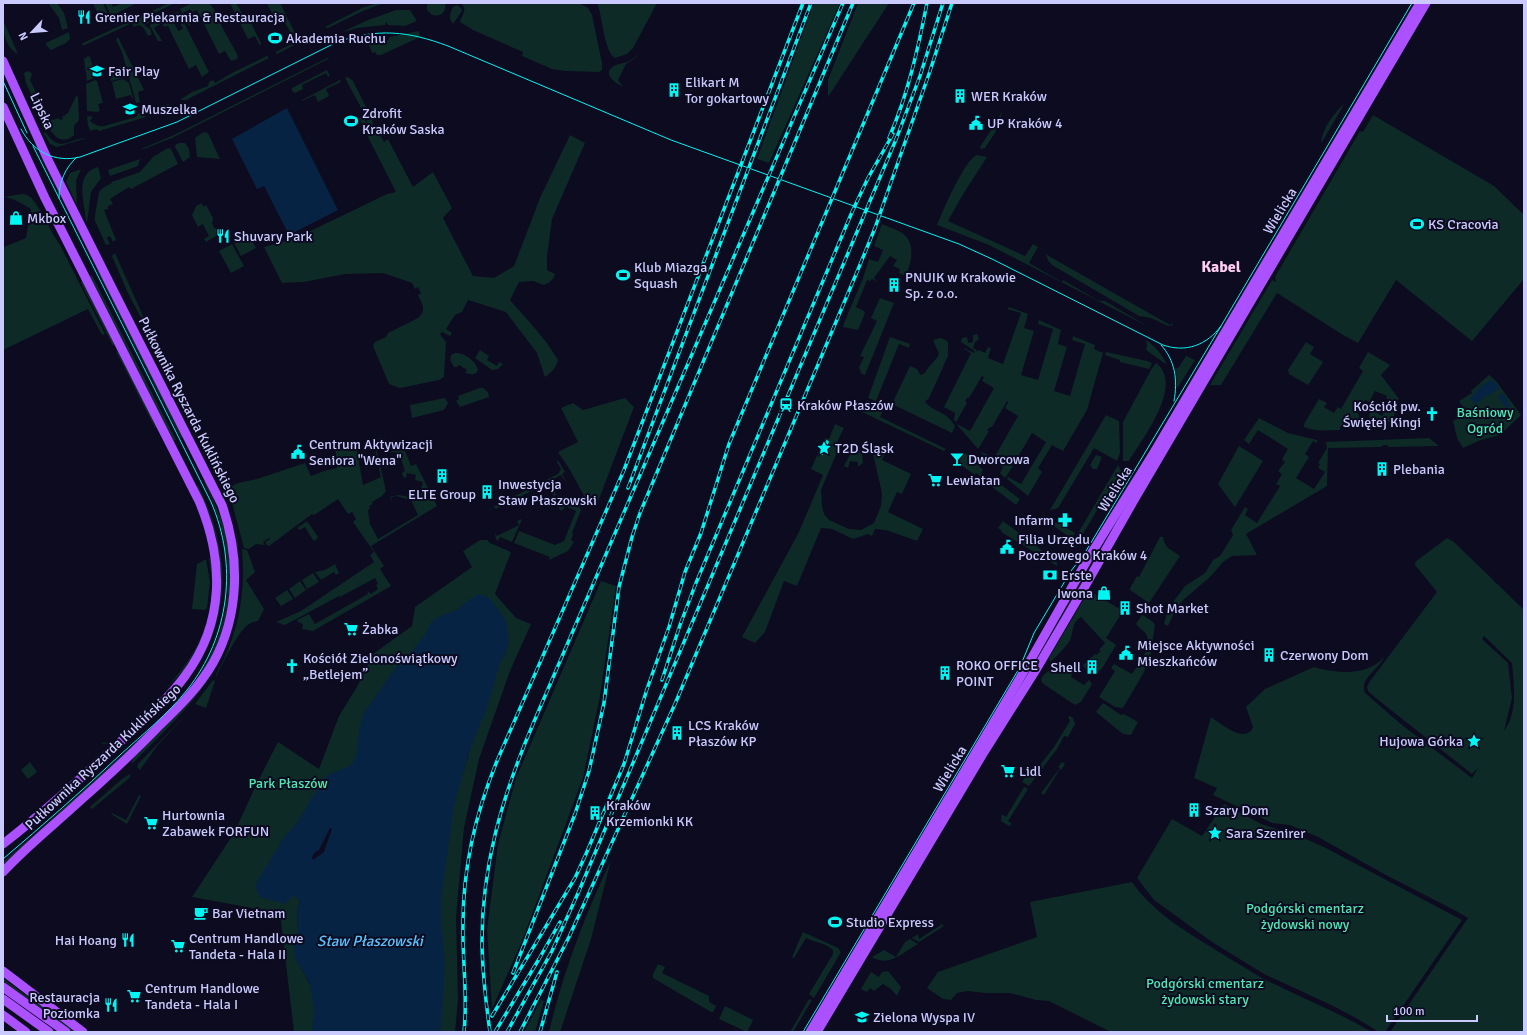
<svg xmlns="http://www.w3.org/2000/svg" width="1527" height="1035" font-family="Signika,sans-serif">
<rect width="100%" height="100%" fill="#0c0b20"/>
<g fill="#0d2a26" fill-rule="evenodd">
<path d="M48,3H57L64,13L68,28L62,30L59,18Z"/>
<path d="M93,3H103L109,17L103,18L100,13L98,14Z"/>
<path d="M105,3H111L113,7L122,3H137L111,16Z"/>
<path d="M169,3H175L142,19L143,23L149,21V23L144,25L150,29L152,34L148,36L143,27L138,25L134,27L132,23L85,45H82L83,43Z"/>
<path d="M192,3H209L217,13L222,27L238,56L237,59L231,61L225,51L219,54L197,10L192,12L190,9L183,13L191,26L187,24L180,9Z"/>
<path d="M230,3H236L242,13L247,14L248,16L246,17L249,24L251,23L261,43L260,46L255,36L248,39Z"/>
<path d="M267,3H280L295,33L292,35L284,21L277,24Z"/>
<path d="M377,3H384L363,11L328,28L325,27L362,8Z"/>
<path d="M427,3H445C447,12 441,17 432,15L427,10Z"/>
<path d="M461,3H579L588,8L592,15L602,63V70L599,72L566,71L552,69L522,56L523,52L473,30L460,22C462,14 468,10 461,3Z"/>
<path d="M597,3H657L633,48L627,54L615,58C603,50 603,16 597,3Z"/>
<path d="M814,3H840L769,163L757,159Z"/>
<path d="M858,3H889L828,97V80Z"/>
<path d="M457,5L461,8L462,11L453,24C448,18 450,13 453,7Z"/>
<path d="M396,10H410L417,21L405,26L388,25L387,23L386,22L385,25L357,28L340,33L368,20Z"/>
<path d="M177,12L179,13L209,72L202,77L196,65L189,69L168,26L164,27L162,23L154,28L162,41H158L150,26L151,24L170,15L178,31L183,29L175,13Z"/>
<path d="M3,20L18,54C6,49 3,32 3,20Z"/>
<path d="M419,31L420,37L381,55H377L375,52L372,53L369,45L370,41L386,37V40H389V37Z"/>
<path d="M69,32L70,39L66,43L51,50L46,45V43Z"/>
<path d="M312,33L308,38L277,54L276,53V51H278L297,41V37L299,41Z"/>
<path d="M118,37L144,90L138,92L140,102L136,103L122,52L116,40Z"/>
<path d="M639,53L635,58L626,64L618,80L623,87C616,83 601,74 614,66C618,63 624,64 629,61C633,59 636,56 639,53Z"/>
<path d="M266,55L269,58L186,100H180L192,92L208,86L209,82L213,80L215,83L232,73L265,57Z"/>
<path d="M88,56L90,57L96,77L87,81L84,59Z"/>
<path d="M329,57L328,59L172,138L144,149H141L174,135Z"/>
<path d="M124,66L126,77L111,81L109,70Z"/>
<path d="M327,70L330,76L328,77L326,73L302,85L303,89L295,93L292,91V88Z"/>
<path d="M27,71L30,72L32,74L30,80L45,112L40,114L26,83L24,73Z"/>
<path d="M348,77L353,81L372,119L373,124L370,129L365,117L364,118L369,129L367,130L365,123L363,125L366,131L359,118L365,115L345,78Z"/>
<path d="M123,79L129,83L133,98L132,99L131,95L116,99L112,82Z"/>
<path d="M95,80L97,81L103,103L98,104L100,111L97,112L87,111L86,84Z"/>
<path d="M340,80L341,82L326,89L329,96L318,102L315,95L302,101V100Z"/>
<path d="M76,96L78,97L79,120L74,126V135C60,147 52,134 46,122L45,123L41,115L45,113L48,118L52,120L59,118L60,120L63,119L62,117L68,113Z"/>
<path d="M1345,103L1322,142L1321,141C1324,126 1334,113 1345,103Z"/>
<path d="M169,104L168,108L163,112L99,131L97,129L90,131L88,125L87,117L89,116L93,117L90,121C94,124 98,127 104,126L136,117L139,113L142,112L144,116L147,117L164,111L162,106Z"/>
<path d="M1003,110L995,133L985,148L981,149L980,147L993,127Z"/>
<path d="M1373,115L1494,186L1524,215V279L1472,341L1396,280L1358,343L1343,335L1277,293L1221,385H1210L1272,280L1276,282L1275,277L1360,131L1363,132Z"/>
<path d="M43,132L46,133C61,154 69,138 87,138L57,147L50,144Z"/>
<path d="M206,132L209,135L220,159L197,157L195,138L202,133Z"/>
<path d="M374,132L379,134L384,142L388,139L413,187L433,172L452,208L443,218L473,276L494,278L514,266L540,198L570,135L585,143L552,219L547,256V270L555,274C554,280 549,283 544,285L533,281L519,282L510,300C527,320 545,337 558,360C556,368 552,372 545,377L537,353L506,312L468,300L462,312L455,315L446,329L452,333L450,336L442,332L440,334L446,342L444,377L439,380L400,388L389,384L373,346L375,342L386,337L388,333L418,318C427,310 422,304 418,295L421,293L418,287L415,289L412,283L383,273L345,274L304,282L282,283L264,247L296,238L387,194L396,192L367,135Z"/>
<path d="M180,143H185L189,149L190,157L183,162L175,147L176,144Z"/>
<path d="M168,148L171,149L178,164L131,189L129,187L110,199L113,204L108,206V209L104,210L116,240L113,242L110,236L107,238L110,244L106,245L95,221V215L99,192L104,187L112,183V182L140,172L153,157Z"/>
<path d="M977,155L987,157L962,196L948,221L1025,256L1033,244L1038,247L1029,263L1062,282L1063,280L1099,301H1105L1149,327L989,245L937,225C943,211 964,160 977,155Z"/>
<path d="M140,159L138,166L110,176L108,170Z"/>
<path d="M98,167L101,178L91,192L87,223L86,220C84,200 74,174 98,167Z"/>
<path d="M81,169L76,181L77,205L66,182L70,173Z"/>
<path d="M22,194C25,194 28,195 30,197C39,204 51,233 60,245L105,334L102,335L88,309L3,350V245L4,247L26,238L31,209C22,204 12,197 3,197Z"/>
<path d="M202,203L203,207L206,205L213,218L212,223L214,228L219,229L221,233L206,242L204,239L209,236L203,224L198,227L192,215L196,206Z"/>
<path d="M882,224C888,227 896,229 902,233C916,242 912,264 905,276L899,273L900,269L893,266L897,260L890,256L874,278L877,282L872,279L870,281L867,280L856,307L864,311L865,313L858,330L843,327L844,323L862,281L869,259L878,262L883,250L874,246Z"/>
<path d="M249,235L256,248L241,256L234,243Z"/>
<path d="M232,244L244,266L231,273L219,251Z"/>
<path d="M1045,252L1047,255L1170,325L1172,323L1173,325L1168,326L1151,318L1139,316L1052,265L1048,260Z"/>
<path d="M115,253L143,316L153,335H150L127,291L112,256Z"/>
<path d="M99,271L183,437L181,438L98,272Z"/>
<path d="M92,275L176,440L173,441L89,276Z"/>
<path d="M82,280L114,344L113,346L81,283Z"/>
<path d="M880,298L894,303L865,375L861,373L859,367L864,357L860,356L877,321L871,318Z"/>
<path d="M1009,307L1028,314L1024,328L1034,331L1021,375L1038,380L1053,329L1038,324L1039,320L1061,330L1058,344L1067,347L1054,391L1070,396L1085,344L1072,340L1073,336L1095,345L1094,349L1103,353L1087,410L1063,451L1052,445L1038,468L1042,472L1028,496L1007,479L1008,477L1021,484L1046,442L1032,433L1015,462L1013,461L1011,465L1013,466L1005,478L1000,473L1003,467L994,462L992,465L980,451L994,458L1018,416L1005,408L1008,403L1007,401L992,427H990L987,430L989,431L978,449L958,426L957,424L970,431L994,388L982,381L984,377L982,376L969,398H967L965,401L967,403L956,422L954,420L955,413L944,407L971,353L964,349V348L974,353L975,351L961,342L962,338L967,337L968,343L973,342V335L977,334L979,339L975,342L973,348L977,350L976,352L979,350L985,353L988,347L991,348L988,358L1003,364L1021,313L1007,309Z"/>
<path d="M890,337L910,344L909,348L899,344L876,401L868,398Z"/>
<path d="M940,338L944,339L948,342V356L929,398L925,402C935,413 945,410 955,426L952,433L892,404L910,366L917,369L919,373L921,375L925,373C929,365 935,362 939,354L933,340Z"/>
<path d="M1146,340C1155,346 1162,354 1167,365L1146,350L1147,345Z"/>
<path d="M1306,342L1314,347L1310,354L1323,362L1308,385L1289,374L1288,370Z"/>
<path d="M480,350L489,356L487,360L497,366L499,362L503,364L498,369L492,370L475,358Z"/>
<path d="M116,351L118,352L148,409L156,428H155Z"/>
<path d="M1106,352L1147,361L1152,363L1149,369L1120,362V360L1105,355Z"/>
<path d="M1368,352L1390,365L1381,375L1399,399L1397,400L1393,422L1370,423L1369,415L1372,410L1382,416L1385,411H1386L1391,401L1386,398L1387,396L1375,391L1369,402L1365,400L1357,413L1359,415V421H1362V425L1346,427V426H1340V430C1328,430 1316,432 1304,427V424L1319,399L1327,403L1324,407L1334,413L1338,407L1341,409L1363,371L1359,368Z"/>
<path d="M455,353C464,352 477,362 478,370C476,376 470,374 465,373L467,370L459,365L457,367H454L450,360L451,355Z"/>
<path d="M1186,356L1195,360L1177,389L1176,369L1179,367Z"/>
<path d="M1156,363C1185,385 1142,439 1129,461H1123V422L1152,368Z"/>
<path d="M1489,375L1496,381L1521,415L1500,435L1481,440L1463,448L1457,438L1453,421L1467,413L1459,401L1472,393L1471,391Z"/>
<path d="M480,388H483L488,392L489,397L460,407L456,401L459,399L458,396Z"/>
<path d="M445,398L448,403L444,410L412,418L410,405Z"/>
<path d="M625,398L634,407L596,507L589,505L570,470L558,452L578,442L561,408L573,403L583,410Z"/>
<path d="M867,400L884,408L880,417L946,449L944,451L862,412Z"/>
<path d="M1106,415L1119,421L1120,453L1117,461L1094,448L1058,508L1050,510Z"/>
<path d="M1259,418L1288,433L1317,440V443L1313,441L1305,454L1309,457L1296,478L1314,489L1325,472L1318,468L1320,464L1318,463L1327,448L1326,442L1429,438L1439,446L1389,447L1387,445H1384L1380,447L1328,448L1327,486L1246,534L1257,555L1232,556L1223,562L1210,577L1183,600L1174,613L1168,626L1164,624L1168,609L1185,586L1205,573L1213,560L1220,556L1233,535L1231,530L1245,507L1248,509L1245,515L1257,523L1280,486L1276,484L1282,474L1278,471L1285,462L1282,459L1288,449L1258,430L1249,444L1244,440Z"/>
<path d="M835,424L844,428L835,446L838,450L821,490L822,506L824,514L829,520L849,529L861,530L874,523L881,506L882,493L873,454L876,449L882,444L888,447L882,460L911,474L902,494L897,492L888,512L923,529L917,541L886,530L875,529L872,536L868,534L853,539L832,529L821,528L797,586L784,581L765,632L755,643L742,637L799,532L823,475L811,469L825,438L829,439Z"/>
<path d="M379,438H384L389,452L404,448L411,466L416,464L437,506L371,546L384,566L380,569L391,586L313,631L302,629L303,624L298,622L297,620L309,614L315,624L368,594L367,593L369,592L371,594L378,589L376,585L378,584L375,578L340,597L339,596L285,625L276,622L301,611L374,562L370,555L374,552L353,522L356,519L352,512L348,514L338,499L314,515L312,514L269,546L267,545L265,542L270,539L269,538L263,542L265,545L256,544L249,549L244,548L228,488L238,483L257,479L305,463L311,476L324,471L337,468L335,442L355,440L363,485L381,477L373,439H374L386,491L382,496L372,502L373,504L369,506L370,508L368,511L370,524L378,539L418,515L411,500L396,496L391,498L392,501L390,497L399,495L418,499L423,482L415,480L416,475L407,473L406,478L403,477L402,473L405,471L401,459L398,458L395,452L386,453L383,452Z"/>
<path d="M1239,446L1263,461L1235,507L1218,484Z"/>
<path d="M854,447L861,450L863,463L858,467V462L850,461L848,468L844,466Z"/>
<path d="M965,452L983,470L981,473L994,484L996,481L999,482L990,486L979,478L980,476L976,473L975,475L958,463Z"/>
<path d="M1096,455L1102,457L1097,469H1093L1090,465Z"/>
<path d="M558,460L565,472L562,474L568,485L561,475L550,481L556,495L554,496L547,483L496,509L494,507L485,511L558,474L561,469L557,462Z"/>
<path d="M1118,465L1122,473L1112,490L1105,497L1081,537L1077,535Z"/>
<path d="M205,481C212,497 219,512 224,528C239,581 228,642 193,686C177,706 158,723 140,740C123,755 105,773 89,787C83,793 76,800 69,805C47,822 23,845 3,866V862C43,826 83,791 122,755C145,734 171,714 189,690C238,625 239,553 204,482Z"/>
<path d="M1000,484L1020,499L1016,505L992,487Z"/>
<path d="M198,485C233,555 233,626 181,689C164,711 141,729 120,748C82,784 43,818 3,853L44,817L183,684L220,598L221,579L217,540L212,524L196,486Z"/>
<path d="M576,499L581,510L572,533L573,535L571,540L574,542L568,551L549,560L550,557L514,543L519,531L555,545L564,541L576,511L565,506L562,511L558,508Z"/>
<path d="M522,519L512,542L500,537L498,541L496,539L495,533L497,536L519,525L517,521Z"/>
<path d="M307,521L318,537L315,541L313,540L305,527L300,530L297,528Z"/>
<path d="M1003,521L1048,555L1047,556L1053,561L1054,560L1057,562V566L1001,532L1002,531L998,528Z"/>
<path d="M1056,523L1060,524L1075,533L1072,539L1051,524Z"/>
<path d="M236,530C238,539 238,549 239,558C243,608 228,655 197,695C178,719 154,741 132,764V760L135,755L189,702L196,694L220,657L238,558Z"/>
<path d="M1160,537H1163C1164,548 1172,550 1180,556L1149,603L1130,590V588L1137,576L1139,577Z"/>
<path d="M1447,538L1454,542L1524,610V1032H1390L1468,918L1456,911L1384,874L1318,837L1290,825L1272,823L1213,795L1217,788L1194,778L1211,717C1220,723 1246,745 1253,727L1246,707L1265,689L1314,667C1336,674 1368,676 1384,657C1379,670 1359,678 1365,693L1402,725L1472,778L1478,768L1472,774L1377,699L1368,691L1367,687L1370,681L1437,592L1415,565V562ZM1484,636L1512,663C1514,685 1518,712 1504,731L1512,698L1508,663L1482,639Z"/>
<path d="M480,540H487L490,543L511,552L495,594L516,618L531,624L510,671L479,759L464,828L456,917L458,1000L455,1032H430C435,959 439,886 451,814C455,786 472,760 471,732L343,787L290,890L300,901L297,912L298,930L297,961L336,1032H294L280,913L192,897L234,833L257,783L278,742L319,769L339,716L358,685L373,654L412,626L415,607L472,567L463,551Z"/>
<path d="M242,549L247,550L255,572L246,580L264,609L258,621C254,622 252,622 249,624C238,631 222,665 216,677V675C238,634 246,596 242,549Z"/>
<path d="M210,558C219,593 207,635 187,665C180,676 169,685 160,694C143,710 126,726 109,742L105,744L100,743L109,742C157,697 213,656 212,584C212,576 210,567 209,559Z"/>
<path d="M206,559L210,582L207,608L205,610L192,609L197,564Z"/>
<path d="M335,564L339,573L336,575L334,572L321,580L315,572L325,570Z"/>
<path d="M313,573L319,582L307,589L302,580Z"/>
<path d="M300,581L306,590L295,598L289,589Z"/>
<path d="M601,581L616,586L600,696L583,778L522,941L492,1009L487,929L498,844L516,778Z"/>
<path d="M287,590L293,599L281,606L275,598Z"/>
<path d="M1093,593L1123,611L1106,638L1116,645L1103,667L1096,674L1093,673L1097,669L1096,667L1099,664L1095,660L1086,669L1083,665L1095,654L1096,655L1101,651L1099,650L1105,643L1081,617C1071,623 1074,631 1070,640C1067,646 1055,658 1050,662L1049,658L1087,594Z"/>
<path d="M1143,615L1153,622L1155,625L1149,664L1142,660C1145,652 1151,642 1146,634C1143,630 1139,628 1136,624L1141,616Z"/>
<path d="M1141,660L1149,665V667L1145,668L1144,672L1123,708L1115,707L1099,697L1115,671L1111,668L1114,664L1132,674Z"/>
<path d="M1062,666L1073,672L1071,677L1084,685L1089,680L1092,684L1081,702L1075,705L1042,683L1041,679C1046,671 1053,667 1062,666Z"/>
<path d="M213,680L215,681L206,708L195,704Z"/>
<path d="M1103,703L1121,715L1124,714L1138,722L1131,735L1123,734L1096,712Z"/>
<path d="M192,708L157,746L140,770L137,767L138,764Z"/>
<path d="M1070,716L1073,718L1075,724L1068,737L1064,736L1057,749L1029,786L1022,782L1029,772L1033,774L1054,747L1070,721L1068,717Z"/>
<path d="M30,762L37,772L28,779L21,770Z"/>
<path d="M1062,762L1065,764L1062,769H1060L1044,795L1041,793L1060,768L1058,767Z"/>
<path d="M130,774V777L127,780L92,809L90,807L122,779Z"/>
<path d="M1024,787L1028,789L1008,821L1012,824L1009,826L1001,821L1002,814L1006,817Z"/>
<path d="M139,795L141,796L127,824L111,814L112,813L126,820Z"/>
<path d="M1224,804L1261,824L1299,836L1324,847L1462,920L1385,1032H1379L1356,1018L1331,1005L1264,974L1212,942L1154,900L1137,878L1172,819L1202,836Z"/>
<path d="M611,860L591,939L560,1032H549C563,972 585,915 611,860Z"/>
<path d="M1132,882C1152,911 1182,929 1211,947C1227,957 1244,967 1260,977C1297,996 1336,1011 1372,1032H1111L1049,1001L1036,1000L1010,993H985L968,991L957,993L951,1000L943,999L927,988L938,972L1037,937L1030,902Z"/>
<path d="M939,922L944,926L919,942L912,938L918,934L919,939L941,925Z"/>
<path d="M803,932L838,948L841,952L814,998L809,994L833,954V950C828,944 814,942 806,938L794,958L792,957Z"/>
<path d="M910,939L918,944C903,952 889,968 872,957L884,950L896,957L905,942Z"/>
<path d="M658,964L665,967L662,973L709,996V1002L716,1006L713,1012H711L653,978V974Z"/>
<path d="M888,971L901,987L897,996L891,989L883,984L874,991L870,988L867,992L861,989L871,972L879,977L882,972Z"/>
<path d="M3,978L24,994L44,1006L76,1032H72L3,981Z"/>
<path d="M809,999L812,1000L793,1032H790Z"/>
<path d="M541,1000L544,1001L535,1032H524Z"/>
<path d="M725,1006L753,1020L747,1032L719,1019Z"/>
</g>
<g fill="#072343" fill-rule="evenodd">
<path d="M287,108L338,210L289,235L264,186L257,189L232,139Z"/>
<path d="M1491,380L1494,381L1499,388L1489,395L1484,397L1476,404L1470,399L1480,387Z"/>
<path d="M1502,393L1509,404V410L1515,413L1509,417L1505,412L1506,408L1498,397Z"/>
<path d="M478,594L486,596L491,600L502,614L506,621L509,642L506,653L500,663L487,708L470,749L454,805L441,898V921L445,965L441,1028L439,1032H312L314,1011L310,984L295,958L293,944L298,930L297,912L300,901L295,896L292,897L285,904L260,897L255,887L260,876L285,836L296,824L323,780L328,775L350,766L356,757L359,732L363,714L396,667L413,650L426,633L430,624L434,620L442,615L455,611L472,598ZM330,828L332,829L324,852L313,860L312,857L315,852L319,850Z"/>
</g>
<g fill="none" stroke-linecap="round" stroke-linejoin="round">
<g stroke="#ab51ff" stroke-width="9">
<path d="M3,61L47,158L113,290L222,505C240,556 240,615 213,663C199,687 180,706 160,725C135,751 108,776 81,800C55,824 27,846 3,872"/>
<path d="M3,107L45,198L199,501C224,560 225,622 185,676C166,702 140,723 117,745C80,779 43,813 3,844"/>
<path d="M3,971L83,1032"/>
<path d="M3,987L66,1032"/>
<path d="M3,999L49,1032"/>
<path d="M3,1015L26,1032"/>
<path d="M810,1032L1030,661L1089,557L1153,454L1420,3"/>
<path d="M817,1032L984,752L1037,668L1084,588L1134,500L1426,3"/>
</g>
<g stroke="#00f5f3" stroke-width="1">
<path d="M3,81L27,133"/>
<path d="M21,129C33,152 55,163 80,157L177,122L337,42C378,28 408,31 448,46L671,140L959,244L992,259L1163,345C1186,353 1207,345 1221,326"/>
<path d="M59,198C59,182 65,168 77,157"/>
<path d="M1161,345C1175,360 1178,380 1174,401"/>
<path d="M3,859C43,825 82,791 120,755C143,734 168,714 187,690C230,636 238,564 211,502L33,146"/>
<path d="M803,1032L1020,667L1034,633L1071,571L1086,551L1221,326L1412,3"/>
</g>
<defs>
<g id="rail">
<path d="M889,138C908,94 918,49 927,3"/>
<path d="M822,453L827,442"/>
<path d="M628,488L811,3"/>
<path d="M662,680L680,625L696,583L852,212L868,178L893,134"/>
<path d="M513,973L575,814L589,771L604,703L619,587L632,537L640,513L853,3"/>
<path d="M492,1016L575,878L586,854L624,764L647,689L669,627L685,572L701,533L729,444L914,3"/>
<path d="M464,1032C468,996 462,959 463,923C463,867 476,812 497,761L624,470L803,3"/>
<path d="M490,1032C486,1004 483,976 482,947C481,867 502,797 533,724L843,3"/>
<path d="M495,1032L539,959L560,922"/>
<path d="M507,1032L552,951L579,891L897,137L920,76L943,3"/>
<path d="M520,1032L569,937L675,704L857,272L875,228L930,71L952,3"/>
<path d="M540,1032L557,972"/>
</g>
</defs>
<use href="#rail" stroke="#00f5f3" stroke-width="3.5"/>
<use href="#rail" stroke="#0c0b20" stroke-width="2" stroke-dasharray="6" stroke-linecap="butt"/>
</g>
<defs>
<symbol id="restaurant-bare" viewBox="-9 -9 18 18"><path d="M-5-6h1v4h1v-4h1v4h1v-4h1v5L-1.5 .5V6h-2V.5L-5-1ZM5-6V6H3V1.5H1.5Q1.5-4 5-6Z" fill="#00f5f3" stroke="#0c0b20" stroke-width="2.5" paint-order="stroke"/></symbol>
<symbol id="stadium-bare" viewBox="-9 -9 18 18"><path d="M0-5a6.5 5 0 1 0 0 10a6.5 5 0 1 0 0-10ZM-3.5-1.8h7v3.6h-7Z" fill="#00f5f3" stroke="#0c0b20" stroke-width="2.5" paint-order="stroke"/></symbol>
<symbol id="school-bare" viewBox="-9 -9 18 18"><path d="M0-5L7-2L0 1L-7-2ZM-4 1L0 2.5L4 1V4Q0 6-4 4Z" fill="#00f5f3" stroke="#0c0b20" stroke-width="2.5" paint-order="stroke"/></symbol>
<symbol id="building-bare" viewBox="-9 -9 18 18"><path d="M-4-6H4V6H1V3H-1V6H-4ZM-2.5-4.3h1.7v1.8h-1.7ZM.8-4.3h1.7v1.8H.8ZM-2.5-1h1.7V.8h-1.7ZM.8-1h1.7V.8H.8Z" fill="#00f5f3" stroke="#0c0b20" stroke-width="2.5" paint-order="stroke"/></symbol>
<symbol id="civic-bare" viewBox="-9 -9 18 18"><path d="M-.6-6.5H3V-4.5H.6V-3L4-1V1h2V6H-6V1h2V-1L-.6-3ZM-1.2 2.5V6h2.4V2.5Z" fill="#00f5f3" stroke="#0c0b20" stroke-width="2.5" paint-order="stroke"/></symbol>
<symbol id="shop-bare" viewBox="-9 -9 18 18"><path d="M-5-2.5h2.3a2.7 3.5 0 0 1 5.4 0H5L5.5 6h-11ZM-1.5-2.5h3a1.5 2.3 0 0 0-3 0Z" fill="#00f5f3" stroke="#0c0b20" stroke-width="2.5" paint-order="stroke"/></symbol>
<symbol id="station-bare" viewBox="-9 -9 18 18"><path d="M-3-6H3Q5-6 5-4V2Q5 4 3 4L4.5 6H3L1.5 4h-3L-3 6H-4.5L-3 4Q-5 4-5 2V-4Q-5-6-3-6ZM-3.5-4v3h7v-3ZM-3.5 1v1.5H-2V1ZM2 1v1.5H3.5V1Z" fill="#00f5f3" stroke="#0c0b20" stroke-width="2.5" paint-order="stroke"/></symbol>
<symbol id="church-bare" viewBox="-9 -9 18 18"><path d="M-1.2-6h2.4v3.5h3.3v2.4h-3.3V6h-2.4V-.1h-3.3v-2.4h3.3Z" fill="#00f5f3" stroke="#0c0b20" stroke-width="2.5" paint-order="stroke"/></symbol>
<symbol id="sight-bare" viewBox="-9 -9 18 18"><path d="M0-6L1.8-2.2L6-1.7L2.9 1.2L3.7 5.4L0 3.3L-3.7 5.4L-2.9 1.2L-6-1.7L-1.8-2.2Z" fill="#00f5f3" stroke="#0c0b20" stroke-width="2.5" paint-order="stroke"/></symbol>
<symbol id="bar-bare" viewBox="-9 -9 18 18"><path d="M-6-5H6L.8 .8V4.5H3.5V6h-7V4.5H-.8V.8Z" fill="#00f5f3" stroke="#0c0b20" stroke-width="2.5" paint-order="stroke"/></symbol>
<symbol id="supermarket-bare" viewBox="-9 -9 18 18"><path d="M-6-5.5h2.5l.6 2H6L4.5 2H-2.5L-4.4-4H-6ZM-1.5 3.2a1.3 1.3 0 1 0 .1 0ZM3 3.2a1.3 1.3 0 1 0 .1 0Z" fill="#00f5f3" stroke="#0c0b20" stroke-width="2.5" paint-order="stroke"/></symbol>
<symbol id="pharmacy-bare" viewBox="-9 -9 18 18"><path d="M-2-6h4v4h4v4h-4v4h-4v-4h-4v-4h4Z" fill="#00f5f3" stroke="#0c0b20" stroke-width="2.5" paint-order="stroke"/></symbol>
<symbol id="bank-bare" viewBox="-9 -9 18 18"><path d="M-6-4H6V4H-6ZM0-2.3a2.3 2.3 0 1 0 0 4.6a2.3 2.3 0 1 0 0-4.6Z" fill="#00f5f3" stroke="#0c0b20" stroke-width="2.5" paint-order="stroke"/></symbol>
<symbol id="cafe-bare" viewBox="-9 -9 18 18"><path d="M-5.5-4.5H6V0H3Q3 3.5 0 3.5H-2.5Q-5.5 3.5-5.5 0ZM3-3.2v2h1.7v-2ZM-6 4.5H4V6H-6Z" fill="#00f5f3" stroke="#0c0b20" stroke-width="2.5" paint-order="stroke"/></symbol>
</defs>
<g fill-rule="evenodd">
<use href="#restaurant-bare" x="74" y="7" width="20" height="20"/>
<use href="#stadium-bare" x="265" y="28" width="20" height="20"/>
<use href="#school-bare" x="87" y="61" width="20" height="20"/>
<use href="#building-bare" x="664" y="80" width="20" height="20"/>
<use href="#building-bare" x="950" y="86" width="20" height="20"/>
<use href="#school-bare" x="120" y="99" width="20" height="20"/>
<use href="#stadium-bare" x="341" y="111" width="20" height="20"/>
<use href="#civic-bare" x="966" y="113" width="20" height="20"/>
<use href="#shop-bare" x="6" y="208" width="20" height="20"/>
<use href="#stadium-bare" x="1407" y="214" width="20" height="20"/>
<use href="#restaurant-bare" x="213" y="226" width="20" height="20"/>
<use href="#stadium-bare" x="613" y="265" width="20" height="20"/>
<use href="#building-bare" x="884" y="275" width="20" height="20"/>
<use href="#station-bare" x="776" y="395" width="20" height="20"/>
<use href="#church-bare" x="1422" y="404" width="20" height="20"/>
<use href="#sight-bare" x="814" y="438" width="20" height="20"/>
<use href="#civic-bare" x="288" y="442" width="20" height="20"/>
<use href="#bar-bare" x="947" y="449" width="20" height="20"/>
<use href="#building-bare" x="1372" y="459" width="20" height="20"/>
<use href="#building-bare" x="432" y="466" width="20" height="20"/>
<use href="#supermarket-bare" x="925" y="470" width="20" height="20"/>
<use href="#building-bare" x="477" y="482" width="20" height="20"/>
<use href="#pharmacy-bare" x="1055" y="510" width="20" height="20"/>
<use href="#civic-bare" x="997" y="537" width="20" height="20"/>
<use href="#bank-bare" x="1040" y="565" width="20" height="20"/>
<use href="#shop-bare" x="1094" y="583" width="20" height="20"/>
<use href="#building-bare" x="1115" y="598" width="20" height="20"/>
<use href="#supermarket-bare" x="341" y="619" width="20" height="20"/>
<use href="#civic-bare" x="1116" y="643" width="20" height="20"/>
<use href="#building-bare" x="1259" y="645" width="20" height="20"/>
<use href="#church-bare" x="282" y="656" width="20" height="20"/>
<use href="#building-bare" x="1082" y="657" width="20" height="20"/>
<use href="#building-bare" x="935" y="663" width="20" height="20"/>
<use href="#building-bare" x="667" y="723" width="20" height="20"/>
<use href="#sight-bare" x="1464" y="731" width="20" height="20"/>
<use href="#supermarket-bare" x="998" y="761" width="20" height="20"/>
<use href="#building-bare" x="1184" y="800" width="20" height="20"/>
<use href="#building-bare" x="585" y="803" width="20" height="20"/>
<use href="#supermarket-bare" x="141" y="813" width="20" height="20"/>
<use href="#sight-bare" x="1205" y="823" width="20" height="20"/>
<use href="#cafe-bare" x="191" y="903" width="20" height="20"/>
<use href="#stadium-bare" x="825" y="912" width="20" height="20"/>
<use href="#restaurant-bare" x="118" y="930" width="20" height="20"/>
<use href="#supermarket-bare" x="168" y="936" width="20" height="20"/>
<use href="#supermarket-bare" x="124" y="986" width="20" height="20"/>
<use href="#restaurant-bare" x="101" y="995" width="20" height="20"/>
<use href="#school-bare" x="852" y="1007" width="20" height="20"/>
</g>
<g text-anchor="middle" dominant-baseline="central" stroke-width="4" stroke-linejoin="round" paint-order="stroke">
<g font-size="14" fill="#cacaff" stroke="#0c0b20" text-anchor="start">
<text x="95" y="17">Grenier Piekarnia &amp; Restauracja</text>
<text x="286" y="38">Akademia Ruchu</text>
<text x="108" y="71">Fair Play</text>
<text x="685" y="82">Elikart M<tspan x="685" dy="16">Tor gokartowy</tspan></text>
<text x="971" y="96">WER Kraków</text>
<text x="141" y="109">Muszelka</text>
<text x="362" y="113">Zdrofit<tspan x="362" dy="16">Kraków Saska</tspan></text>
<text x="987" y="123">UP Kraków 4</text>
<text x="27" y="218">Mkbox</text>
<text x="1428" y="224">KS Cracovia</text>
<text x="234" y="236">Shuvary Park</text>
<text x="634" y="267">Klub Miazga<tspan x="634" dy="16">Squash</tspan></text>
<text x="905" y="277">PNUIK w Krakowie<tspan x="905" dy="16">Sp. z o.o.</tspan></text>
<text x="797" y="405">Kraków Płaszów</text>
<text x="1421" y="406" text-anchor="end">Kościół pw.<tspan x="1421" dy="16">Świętej Kingi</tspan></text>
<text x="309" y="444">Centrum Aktywizacji<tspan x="309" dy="16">Seniora "Wena"</tspan></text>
<text x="835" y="448">T2D Śląsk</text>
<text x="968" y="459">Dworcowa</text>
<text x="1393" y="469">Plebania</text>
<text x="946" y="480">Lewiatan</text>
<text x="498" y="484">Inwestycja<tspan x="498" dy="16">Staw Płaszowski</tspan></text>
<text x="442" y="494" text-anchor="middle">ELTE Group</text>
<text x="1054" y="520" text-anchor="end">Infarm</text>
<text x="1018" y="539">Filia Urzędu<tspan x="1018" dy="16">Pocztowego Kraków 4</tspan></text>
<text x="1061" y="575">Erste</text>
<text x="1093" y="593" text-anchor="end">Iwona</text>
<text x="1136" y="608">Shot Market</text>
<text x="362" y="629">Żabka</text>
<text x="1137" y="645">Miejsce Aktywności<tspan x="1137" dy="16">Mieszkańców</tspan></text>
<text x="1280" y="655">Czerwony Dom</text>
<text x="303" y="658">Kościół Zielonoświątkowy<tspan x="303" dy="16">„Betlejem”</tspan></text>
<text x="956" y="665">ROKO OFFICE<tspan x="956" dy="16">POINT</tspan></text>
<text x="1081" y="667" text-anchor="end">Shell</text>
<text x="688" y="725">LCS Kraków<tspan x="688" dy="16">Płaszów KP</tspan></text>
<text x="1463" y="741" text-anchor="end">Hujowa Górka</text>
<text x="1019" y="771">Lidl</text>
<text x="606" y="805">Kraków<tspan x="606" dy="16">Krzemionki KK</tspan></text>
<text x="1205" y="810">Szary Dom</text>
<text x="162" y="815">Hurtownia<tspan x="162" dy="16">Zabawek FORFUN</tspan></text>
<text x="1226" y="833">Sara Szenirer</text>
<text x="212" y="913">Bar Vietnam</text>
<text x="846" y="922">Studio Express</text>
<text x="189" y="938">Centrum Handlowe<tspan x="189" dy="16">Tandeta - Hala II</tspan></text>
<text x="117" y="940" text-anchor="end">Hai Hoang</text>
<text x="145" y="988">Centrum Handlowe<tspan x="145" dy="16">Tandeta - Hala I</tspan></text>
<text x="100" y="997" text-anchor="end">Restauracja<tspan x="100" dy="16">Poziomka</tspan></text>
<text x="873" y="1017">Zielona Wyspa IV</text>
</g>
<g font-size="14" fill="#cacaff" stroke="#0c0b20">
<text transform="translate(42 111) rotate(65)">Lipska</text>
<text transform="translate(1280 211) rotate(-59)">Wielicka</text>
<text transform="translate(189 410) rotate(63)">Pułkownika Ryszarda Kuklińskiego</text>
<text transform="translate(1115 489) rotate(-58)">Wielicka</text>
<text transform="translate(103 757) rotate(-43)">Pułkownika Ryszarda Kuklińskiego</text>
<text transform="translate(950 769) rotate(-59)">Wielicka</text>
</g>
<g font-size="14" fill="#4ce9b1" stroke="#0c0b20">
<text x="1485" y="412">Baśniowy<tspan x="1485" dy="16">Ogród</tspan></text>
<text x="288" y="783">Park Płaszów</text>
<text x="1305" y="908">Podgórski cmentarz<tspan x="1305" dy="16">żydowski nowy</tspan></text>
<text x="1205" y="983">Podgórski cmentarz<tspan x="1205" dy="16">żydowski stary</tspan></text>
</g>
<g font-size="15" font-style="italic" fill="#58c3ff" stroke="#0c0b20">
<text x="370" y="941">Staw Płaszowski</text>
</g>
<g font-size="16" font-weight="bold" fill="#ffccf2" stroke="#0c0b20">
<text x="1221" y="267">Kabel</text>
</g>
</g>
<rect width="1527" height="1035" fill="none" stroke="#cacaff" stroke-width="8"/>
<g transform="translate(32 32) rotate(244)" stroke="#0c0b20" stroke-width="3" paint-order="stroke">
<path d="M0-3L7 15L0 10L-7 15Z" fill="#cacaff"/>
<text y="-6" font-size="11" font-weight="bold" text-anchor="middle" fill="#cacaff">N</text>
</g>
<path d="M1387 1015v6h90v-6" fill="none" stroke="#cacaff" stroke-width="2"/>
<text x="1393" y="1015" font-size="12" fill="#cacaff" stroke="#0c0b20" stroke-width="3" paint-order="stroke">100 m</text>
</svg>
